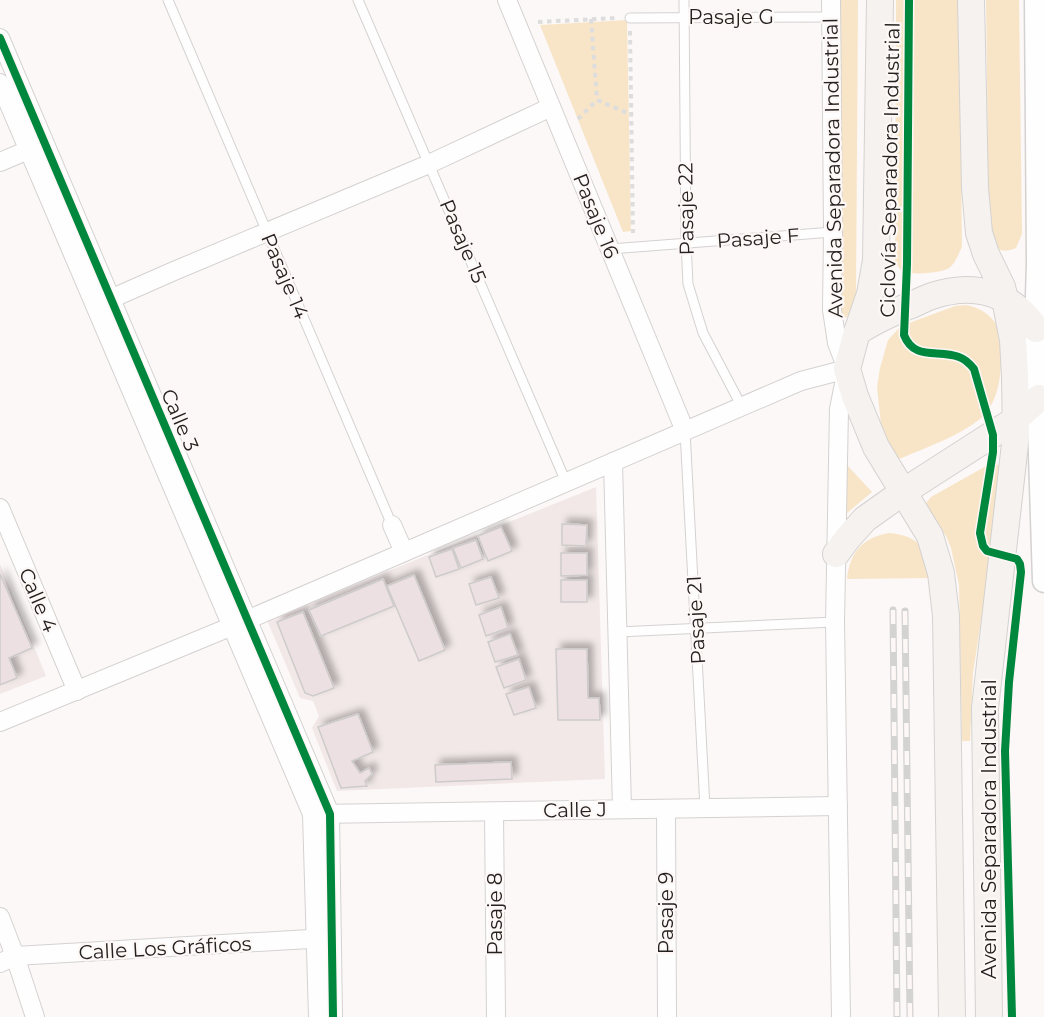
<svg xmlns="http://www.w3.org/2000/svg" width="1044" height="1017" font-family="Montserrat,sans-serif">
<defs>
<filter id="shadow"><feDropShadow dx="5.5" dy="-5.5" stdDeviation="3" flood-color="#0004"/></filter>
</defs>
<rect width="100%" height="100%" fill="#fcf8f7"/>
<g fill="#f1e8e7">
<path d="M596,487L605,779L337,791L312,728L319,716L313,701L300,698L267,620Z"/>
<path d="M0,564L46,676L0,694Z"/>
</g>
<g fill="#f8e5c7">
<path d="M840,0H858L856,297C854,305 852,317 843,318L842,316L841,306Z"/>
<path d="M896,0H959L962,247C958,254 956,263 949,268C942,273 914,275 906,272C900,270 898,267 895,262Z"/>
<path d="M986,0H1019L1022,234L1016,248C1001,254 998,250 989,238Z"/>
<path d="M627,20L631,231L623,232L540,25Z"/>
<path d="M966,305C984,308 1001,322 1001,341C1002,349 1001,357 1001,364C1000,384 996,405 980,419C959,436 927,447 902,458L896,459L883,443L877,387L880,368L888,340L901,326L955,306Z"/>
<path d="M846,464L872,492L847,513Z"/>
<path d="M994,464L999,465L1003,469L995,529L973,673L970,741H962L959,585L951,548L946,536L931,516L926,503L931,497L988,465Z"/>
<path d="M889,533C923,537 924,548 930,578L847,579C850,552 862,538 889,533Z"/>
</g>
<g fill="#ece0e2" stroke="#cecbcb" stroke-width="1.5" filter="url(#shadow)">
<path d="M562,524L587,525L586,546L562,545Z"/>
<path d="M501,527L512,551L488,561L478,536Z"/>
<path d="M476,540L483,559L461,568L453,548Z"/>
<path d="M452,549L459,569L436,577L429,557Z"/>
<path d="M561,553H587V575L561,576Z"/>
<path d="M0,574L32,648L9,658L17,678L0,685Z"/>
<path d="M414,575L445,650L419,661L387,586Z"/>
<path d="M491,577L499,598L476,605L469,584Z"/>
<path d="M383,579L394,606L321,636L309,610Z"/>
<rect x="561" y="580" width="26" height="22"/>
<path d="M501,607L508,628L486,636L479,615Z"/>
<path d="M303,612L334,688L313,696L305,693L277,622Z"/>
<path d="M510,634L518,655L495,662L488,642Z"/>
<path d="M556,649H587L588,698H599L600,720H558Z"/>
<path d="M519,659L526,680L504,688L496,667Z"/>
<path d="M529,687L536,708L514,715L506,694Z"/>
<path d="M358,714L373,752L352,761L360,773L369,768L372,774L365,781L367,786L341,788L318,727Z"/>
<path d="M511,762L512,779L436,782L435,765Z"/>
</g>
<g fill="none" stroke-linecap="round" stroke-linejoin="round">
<defs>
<g id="service">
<path d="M168,0L392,525"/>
<path d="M358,0L566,482"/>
<path d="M684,0L686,243L688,284L703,333L742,407"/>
<path d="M630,18L831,17"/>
<path d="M610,249L833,232"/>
<path d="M685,431L705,808"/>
<path d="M618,632L835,622"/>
</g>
<g id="minor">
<path d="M507,0L685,431"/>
<path d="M831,0L833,232L832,310L837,343L847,369L839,409L835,622L841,1017"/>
<path d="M0,38L330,814L333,1017"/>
<path d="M0,83L312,814L318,1017"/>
<path d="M0,162L40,145"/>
<path d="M99,304L174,271L429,164L551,107"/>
<path d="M613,462L622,809"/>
<path d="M0,508L77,691"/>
<path d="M392,525L404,552"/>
<path d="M0,722L247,620L801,381L847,369"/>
<path d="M666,809L667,1017"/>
<path d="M494,812L496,1017"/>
<path d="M318,814L838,806"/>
<path d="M0,917L15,956L35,1017"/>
<path d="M0,963L15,956L327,938"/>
</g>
<path id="tertiary" d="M1036,0L1038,262L1036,329L1044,581"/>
<g id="secondary">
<path d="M880,0L876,260L870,294L857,332L847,369L855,396L876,447L930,536L941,573L946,616L952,1017"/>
<path d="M971,0L975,188L979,233L986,254L1002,287L1005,299L1013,340L1015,377L1016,435L985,708L989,1017"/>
<path d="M857,332C873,322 889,314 906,307C915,304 923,299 932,296C974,282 1011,292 1036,329"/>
<path d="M836,554L847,539L865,519L903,492L1015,420L1039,398"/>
</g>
</defs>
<use href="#service" stroke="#d4d2d1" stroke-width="11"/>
<use href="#minor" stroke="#d4d2d1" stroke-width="20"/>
<use href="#tertiary" stroke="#d4d2d1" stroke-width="25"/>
<use href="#secondary" stroke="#d4d2d1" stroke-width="28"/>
<g stroke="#ddd" stroke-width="4" stroke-dasharray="4.5 4.5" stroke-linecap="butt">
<path d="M591,19L597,100"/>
<path d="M538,22L617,18"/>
<path d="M630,31L633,233"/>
<path d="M578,119L597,100L632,115"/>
</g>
<use href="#service" stroke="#fffefe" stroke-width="9"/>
<use href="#minor" stroke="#fffefe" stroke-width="18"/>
<use href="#tertiary" stroke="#fffefe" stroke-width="22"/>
<use href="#secondary" stroke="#f5f2ef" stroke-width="26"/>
<defs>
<g id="rail">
<path d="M893,610L897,1017"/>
<path d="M905,611L910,1017"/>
</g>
</defs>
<use href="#rail" stroke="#d3d3d2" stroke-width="7"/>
<use href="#rail" stroke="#fdf7f6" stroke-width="4.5" stroke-dasharray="14" stroke-linecap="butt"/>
<defs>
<g id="cycleway">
<path d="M909,0L907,264L904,335C914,361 938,349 959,357C965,359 970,364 974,369L993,435V452L980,533L983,546L987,551L1017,559L1020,564L1021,572L1009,682L1005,751L1012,1017"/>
<path d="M0,38L330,814L333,1017"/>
</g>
</defs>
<use href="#cycleway" stroke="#fdf7f6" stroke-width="11"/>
<use href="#cycleway" stroke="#00873e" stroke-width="8"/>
</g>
<g text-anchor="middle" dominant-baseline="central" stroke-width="4.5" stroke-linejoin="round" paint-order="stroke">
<g font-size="20" fill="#242221" stroke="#fdf7f6">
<text x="731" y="17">Pasaje G</text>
<text transform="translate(833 168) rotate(-91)">Avenida Separadora Industrial</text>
<text transform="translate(890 170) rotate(-89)">Ciclovía Separadora Industrial</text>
<text transform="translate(686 209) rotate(-91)">Pasaje 22</text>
<text transform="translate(596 216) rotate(68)">Pasaje 16</text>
<text transform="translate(758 238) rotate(-4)">Pasaje F</text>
<text transform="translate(463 241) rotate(67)">Pasaje 15</text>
<text transform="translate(285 276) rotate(67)">Pasaje 14</text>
<text transform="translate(180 420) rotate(67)">Calle 3</text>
<text transform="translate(38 600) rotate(67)">Calle 4</text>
<text transform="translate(696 620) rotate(-93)">Pasaje 21</text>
<text transform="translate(575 810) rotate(-1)">Calle J</text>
<text transform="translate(989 829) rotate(-90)">Avenida Separadora Industrial</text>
<text transform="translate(666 913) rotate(-90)">Pasaje 9</text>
<text transform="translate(495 914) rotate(-90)">Pasaje 8</text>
<text transform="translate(165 948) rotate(-3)">Calle Los Gráficos</text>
</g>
</g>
</svg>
